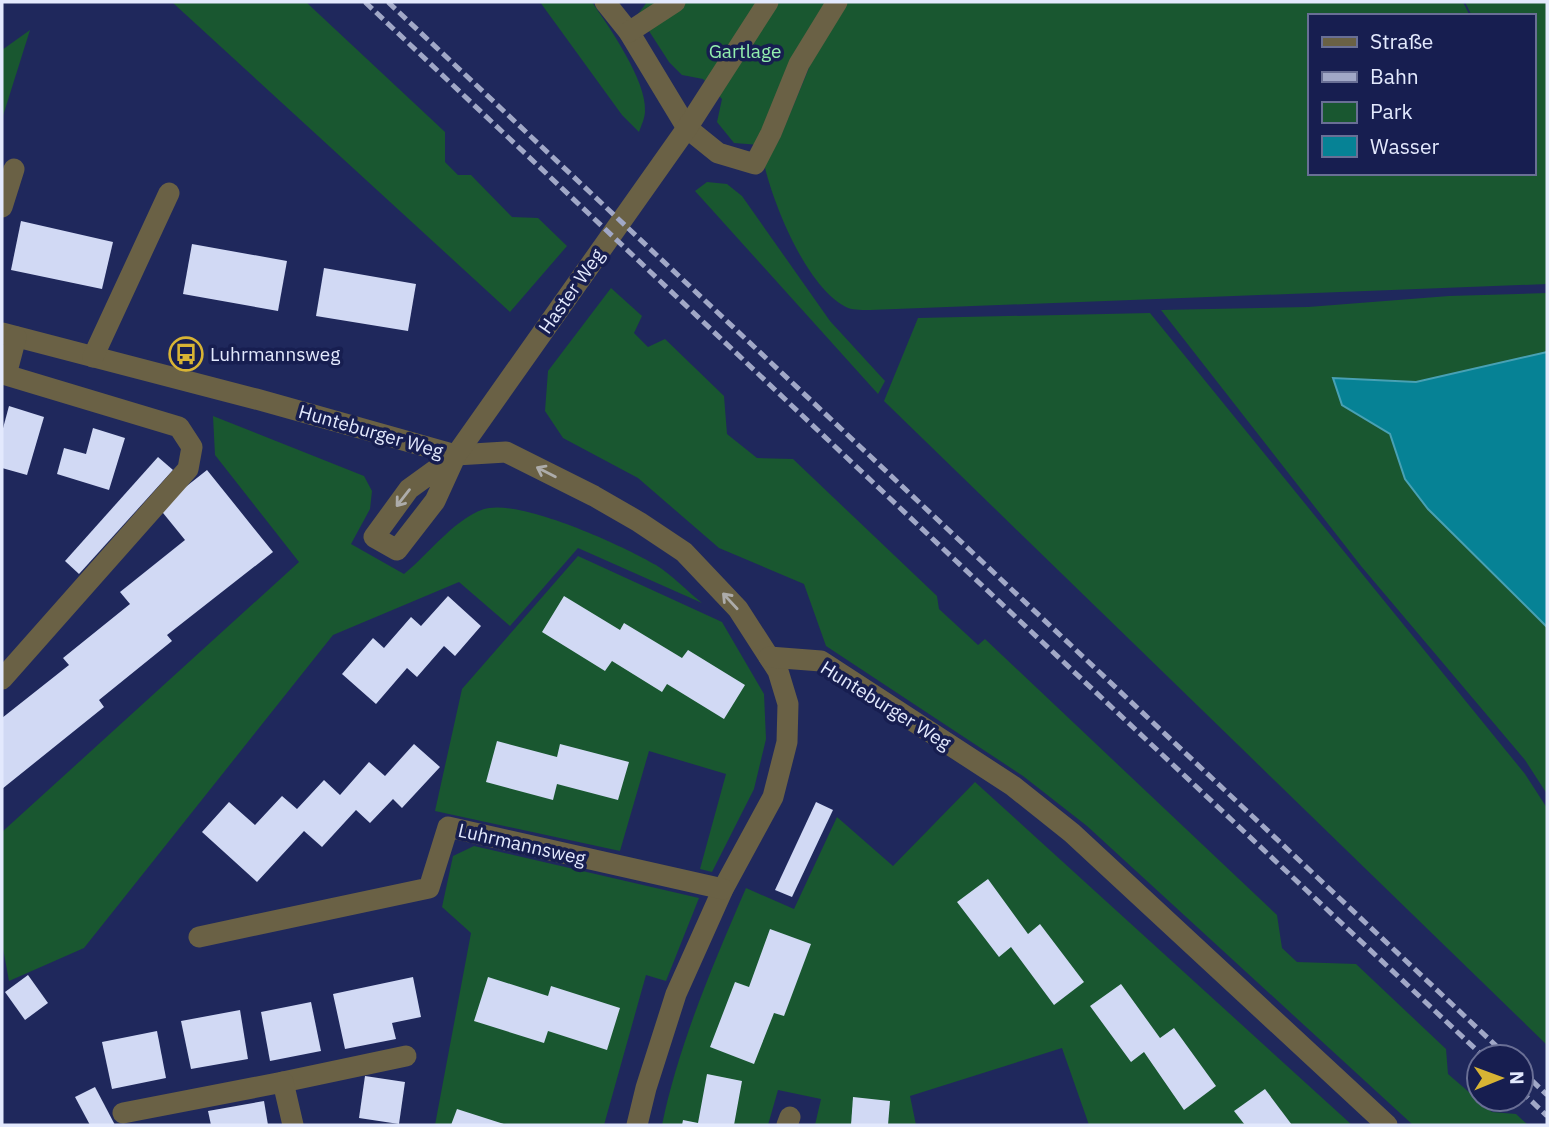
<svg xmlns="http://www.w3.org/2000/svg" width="1549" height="1127" font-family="'IBM Plex Sans',sans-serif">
<rect width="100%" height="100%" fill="#1f285c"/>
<g fill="#195730">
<path d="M172,2H306L445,132V162L458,175H471L512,217L538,218L567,246L510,312Z"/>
<path d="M540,2H592C609,27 647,81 645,111C645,118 641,126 639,132L622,115Z"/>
<path d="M647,2H831L760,145L734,143L717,122L722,99L703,79L682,75L669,62L638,14Z"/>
<path d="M847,2H1463L1470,16H1309V173H1533V16H1472L1465,2H1547V284L870,310C864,310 854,310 848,308C807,289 774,206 764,164L779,140L816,51Z"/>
<path d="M30,30L2,119V50Z"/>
<path d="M707,182L727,184L742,196L830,321L885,381L878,394L695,191Z"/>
<path d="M611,288L642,316L634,333L648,347L665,339L724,396L727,434L757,458L793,459L937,596L939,609L978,645L985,639L1277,915L1282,948L1297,962L1356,964L1446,1049L1448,1074L1492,1112L1516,1114L1528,1125H1413L1087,826L1023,776L826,646L804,584L719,548L638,478L563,438L545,411L548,371Z"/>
<path d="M1547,293V352L1416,382L1334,378L1342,405L1390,434L1405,479L1428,509L1547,627V794L1525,760L1361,566L1161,310L1308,307L1449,296Z"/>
<path d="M1150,313L1525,774L1547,808V1045L884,401L918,318Z"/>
<path d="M213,416L364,476L372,491L370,509L351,544L404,574C427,556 459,513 489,508C527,502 622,545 656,565C672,575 687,591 702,603L578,548L510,626L459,582L333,635L84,948L9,981L2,943V832L299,562L215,455Z"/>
<path d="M578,556L722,622L764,694L766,739L754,789L712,872L700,869L726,774L649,751L620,851L435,811L462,689Z"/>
<path d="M975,782L1352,1125H1089L1062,1048L910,1096L916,1125H815L821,1099L778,1090L768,1125H662C679,1043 713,965 746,888L794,909L837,817L893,866Z"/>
<path d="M474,846L699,898L666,981L646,975L604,1125H435L471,933L442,907L453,856Z"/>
</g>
<path fill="#068295" stroke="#48a1b4" stroke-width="2" d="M1547,352V627L1428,509L1405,479L1390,434L1342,405L1333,378L1416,382Z"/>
<g fill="#d1d9f4">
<path d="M21,221L113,242L102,289L11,270Z"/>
<path d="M192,244L287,261L278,311L183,294Z"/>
<path d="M324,268L416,284L408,331L316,316Z"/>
<path d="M9,406L44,417L27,475L2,468V432Z"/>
<path d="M93,428L125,438L109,490L57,474L64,448L86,454Z"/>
<path d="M158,457L173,470L79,574L65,561Z"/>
<path d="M207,470L273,552L167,635L172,641L99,700L104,707L2,789V718L69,665L63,658L130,604L120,592L185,540L159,508Z"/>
<path d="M448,596L481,626L455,656L444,646L417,677L407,668L376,704L342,674L373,638L384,648L411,617L421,626Z"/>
<path d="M564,596L620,630L624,623L682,658L688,650L745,685L724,719L667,684L662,692L612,661L605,671L542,632Z"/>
<path d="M497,741L557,757L560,744L629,762L618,800L557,784L553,800L486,782Z"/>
<path d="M414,744L440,767L402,808L393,799L370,823L356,810L322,847L304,831L257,882L202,832L229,802L255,825L282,796L297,809L324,780L340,795L369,762L385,776Z"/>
<path d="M816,802L833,810L792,897L775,890Z"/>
<path d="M988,879L1028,934L1040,924L1084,982L1054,1005L1011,947L999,957L957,902Z"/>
<path d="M770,929L811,944L784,1016L774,1013L754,1064L710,1047L735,982L749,987Z"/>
<path d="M28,975L48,1003L25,1020L5,992Z"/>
<path d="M413,977L421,1017L392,1023L396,1039L345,1049L333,994Z"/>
<path d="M488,977L548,996L551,986L620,1008L607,1050L548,1031L544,1043L474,1021Z"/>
<path d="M1121,984L1160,1038L1174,1028L1216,1086L1184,1110L1144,1052L1131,1062L1090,1006Z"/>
<path d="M311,1002L321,1051L270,1061L261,1012Z"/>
<path d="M240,1010L248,1059L191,1069L181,1021Z"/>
<path d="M157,1031L166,1078L112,1089L102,1042Z"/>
<path d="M707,1074L742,1081L734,1125H682L683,1120L698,1123Z"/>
<path d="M365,1076L405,1082L399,1124L359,1118Z"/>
<path d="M95,1087L115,1125H90L75,1097Z"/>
<path d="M1265,1089L1292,1125H1245L1234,1111Z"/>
<path d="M853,1097L890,1101L888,1125H851Z"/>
<path d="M264,1101L268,1125H211L208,1111Z"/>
<path d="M457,1109L507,1125H451Z"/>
</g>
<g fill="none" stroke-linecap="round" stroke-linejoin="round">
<g stroke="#6a6145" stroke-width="21">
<path d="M605,2L629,32L687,128L718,153L755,164L771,133L799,64L837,2"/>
<path d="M629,32L675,2"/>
<path d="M2,207L14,169"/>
<path d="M2,333L256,399L456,455L506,452L594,496L639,522L684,552L738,609L778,671L788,704L787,742L773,797L723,889L676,994L646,1088L637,1125"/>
<path d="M93,357L169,193"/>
<path d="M456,455L409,489L374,537L397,550L435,501L456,455L687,128L768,2"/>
<path d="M769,657L821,661L1013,786L1072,833L1387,1125"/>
<path d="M2,679L188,469L192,447L179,427L6,375L16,337"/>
<path d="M199,937L429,888L448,827L723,889"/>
<path d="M283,1082L406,1056"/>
<path d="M123,1113L283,1082L293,1125"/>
<path d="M787,1125L790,1117"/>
</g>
<g stroke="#a1a8c7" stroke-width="5" stroke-dasharray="10 5" stroke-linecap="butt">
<path d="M365,2L955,560L1484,1057"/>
<path d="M388,2L1508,1057"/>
<path d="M1521,1070L1547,1095"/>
<path d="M1521,1091L1547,1116"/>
</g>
</g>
<defs><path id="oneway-shaft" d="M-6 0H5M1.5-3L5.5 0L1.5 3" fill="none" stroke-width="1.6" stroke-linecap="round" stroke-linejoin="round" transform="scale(1.75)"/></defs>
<g stroke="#adacaa">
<use href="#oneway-shaft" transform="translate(546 472) rotate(-153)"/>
<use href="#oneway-shaft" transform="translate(403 498) rotate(128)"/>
<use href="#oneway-shaft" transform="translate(730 601) rotate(-133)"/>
</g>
<defs>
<symbol id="bus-ring" viewBox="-11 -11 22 22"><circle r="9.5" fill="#171e50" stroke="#d8b434" stroke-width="1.5"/><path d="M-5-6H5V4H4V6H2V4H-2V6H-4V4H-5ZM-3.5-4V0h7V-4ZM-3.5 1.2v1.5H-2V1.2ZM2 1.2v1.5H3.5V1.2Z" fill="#d8b434"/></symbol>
</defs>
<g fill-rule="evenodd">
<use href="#bus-ring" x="167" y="335" width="38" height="38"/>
</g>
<g text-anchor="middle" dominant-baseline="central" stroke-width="7" stroke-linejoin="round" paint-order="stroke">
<g font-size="19" fill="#93efae" stroke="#171e50">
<text x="745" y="51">Gartlage</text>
</g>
<g font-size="19" fill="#e3e9fd" stroke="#171e50">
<text transform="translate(571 291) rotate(-55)">Haster Weg</text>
<text transform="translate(371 431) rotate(16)">Hunteburger Weg</text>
<text transform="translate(886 705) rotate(32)">Hunteburger Weg</text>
<text transform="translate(522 844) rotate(13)">Luhrmannsweg</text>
</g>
<g font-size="19" fill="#e3e9fd" stroke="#171e50" text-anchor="start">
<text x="210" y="354">Luhrmannsweg</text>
</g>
</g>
<rect width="1549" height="1127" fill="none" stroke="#e3e9fd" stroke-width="7"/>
<rect x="1308" y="14" width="228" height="161" fill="#171e50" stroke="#696f95" stroke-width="2"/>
<rect x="1322" y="37" width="35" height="10" fill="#6a6145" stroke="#696f95" stroke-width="2"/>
<text x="1370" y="49" font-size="21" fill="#e3e9fd">Straße</text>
<rect x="1322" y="72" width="35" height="10" fill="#a1a8c7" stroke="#696f95" stroke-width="2"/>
<text x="1370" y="84" font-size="21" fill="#e3e9fd">Bahn</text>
<rect x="1322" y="102" width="35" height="21" fill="#195730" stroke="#696f95" stroke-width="2"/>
<text x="1370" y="119" font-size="21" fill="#e3e9fd">Park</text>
<rect x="1322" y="136" width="35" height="21" fill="#068295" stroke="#696f95" stroke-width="2"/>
<text x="1370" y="154" font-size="21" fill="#e3e9fd">Wasser</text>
<g transform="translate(1500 1078) rotate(89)"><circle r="33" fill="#171e50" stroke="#696f95" stroke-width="2"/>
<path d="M0-5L12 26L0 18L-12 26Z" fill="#d8b434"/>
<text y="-10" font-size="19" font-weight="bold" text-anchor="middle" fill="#e3e9fd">N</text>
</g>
</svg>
